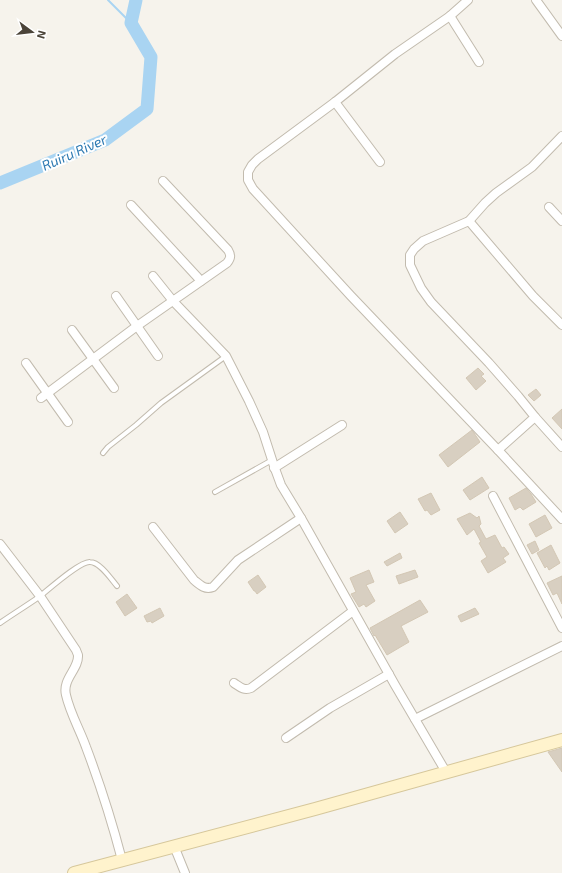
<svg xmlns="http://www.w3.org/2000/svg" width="562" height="873" font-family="'Exo 2',sans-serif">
<rect width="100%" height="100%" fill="#f6f3ec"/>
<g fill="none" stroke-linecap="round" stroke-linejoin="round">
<path stroke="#a9d4f2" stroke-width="2" d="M108,0L131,23"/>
<path stroke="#a9d4f2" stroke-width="13" d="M0,183L105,140L147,109L151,57L131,23L136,0"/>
</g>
<g fill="#d8cfc1" stroke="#d3c7b4">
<path d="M478,368L484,374L481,376L486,381L476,390L466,378Z"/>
<path d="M536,389L541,395L534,401L528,395Z"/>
<path d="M562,409V429L552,418Z"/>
<path d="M472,430L480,442L448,467L439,455Z"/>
<path d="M482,477L489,488L470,500L463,490Z"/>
<path d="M526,488L531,494L536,502L523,510L520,507L515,510L509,498Z"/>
<path d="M431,493L440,510L431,515L427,510L425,511L418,499Z"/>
<path d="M400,512L408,524L395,533L387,521Z"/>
<path d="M470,513L477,518L479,516L481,524L479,526L486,539L495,535L502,548L504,547L509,554L503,558L506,562L488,573L481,561L487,557L479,543L481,542L474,529L467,535L457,519Z"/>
<path d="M545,515L552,528L536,537L529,524Z"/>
<path d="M535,541L539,550L532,554L527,545Z"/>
<path d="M551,545L560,563L549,570L547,566L545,568L537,553Z"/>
<path d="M400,553L402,558L387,566L384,562Z"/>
<path d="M369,570L374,582L366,585L375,601L366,607L364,604L359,607L351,594L356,592L350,578Z"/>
<path d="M415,570L418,577L399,584L396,576Z"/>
<path d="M258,575L266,587L257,594L255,591H254L248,582Z"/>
<path d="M562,576V604L557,593L553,595L547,583Z"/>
<path d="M127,594L137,608L125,616L116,602Z"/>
<path d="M420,600L428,612L401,626L409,642L387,655L375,635L374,636L370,628Z"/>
<path d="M160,608L164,616L152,623L151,621L147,622L144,616Z"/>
<path d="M475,608L479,614L461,622L458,616Z"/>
<path d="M562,748V772L548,752Z"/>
</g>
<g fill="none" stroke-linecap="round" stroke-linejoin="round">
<defs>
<g id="lane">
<path d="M103,453L108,447L136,425L161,403L226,356"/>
<path d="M215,492L272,460"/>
<path d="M0,623C13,614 26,606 39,597C48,590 80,561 90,562C100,562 111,579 117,586"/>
</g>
<g id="street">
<path d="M468,0L450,16L395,54L335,102L258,159L252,165L248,172V180L253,189L351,296L498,450L562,519"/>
<path d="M536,0L562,36"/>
<path d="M450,16L479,62"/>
<path d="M335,102L380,162"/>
<path d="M131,205L201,281"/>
<path d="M549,207L562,221"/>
<path d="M469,221L533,296L562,325"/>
<path d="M153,276L173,301L226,356L249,401L263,432L274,466L281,485L301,518L395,685L446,772"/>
<path d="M116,296L158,356"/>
<path d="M72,330L114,388"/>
<path d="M26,363L68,422"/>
<path d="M41,398L137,326L227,263C231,258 231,255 228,250L163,181"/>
<path d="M535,417L562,447"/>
<path d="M498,450L535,417L518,396L489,363L431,302L421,288L410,265V255L414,249L423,241L469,221L485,203L496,193L532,167L562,136"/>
<path d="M274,468L342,425"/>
<path d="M493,496L562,628"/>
<path d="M153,527L194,580C200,585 205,590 213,587L238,560L301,518"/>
<path d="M0,544L40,596L76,650C76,650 78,655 78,655C79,669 62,679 66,695C70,713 80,730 86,747C100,784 112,822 122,860"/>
<path d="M234,683C240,687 244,691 251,688L353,611"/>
<path d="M415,719L562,646"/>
<path d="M286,738L330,708L389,674"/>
<path d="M174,846L185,873"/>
</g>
<path id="secondary" d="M74,873L315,809L562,740"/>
</defs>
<use href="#lane" stroke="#c2bbae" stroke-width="6"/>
<use href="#street" stroke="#c2bbae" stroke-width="10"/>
<use href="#secondary" stroke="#d6c79b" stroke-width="14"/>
<use href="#lane" stroke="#fff" stroke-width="4"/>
<use href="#street" stroke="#fff" stroke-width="8"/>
<use href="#secondary" stroke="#fff3cd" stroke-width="12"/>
</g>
<g text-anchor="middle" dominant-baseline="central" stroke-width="4" stroke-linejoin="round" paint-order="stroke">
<g font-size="14" font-style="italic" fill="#2e7ab2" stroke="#fff">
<text transform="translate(74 152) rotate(-24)">Ruiru River</text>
</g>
</g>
<g transform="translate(32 32) rotate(105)" stroke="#ffffff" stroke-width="3" paint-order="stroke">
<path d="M0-3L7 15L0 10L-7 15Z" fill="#4b4439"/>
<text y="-6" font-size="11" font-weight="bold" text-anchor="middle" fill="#4b4439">N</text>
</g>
</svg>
